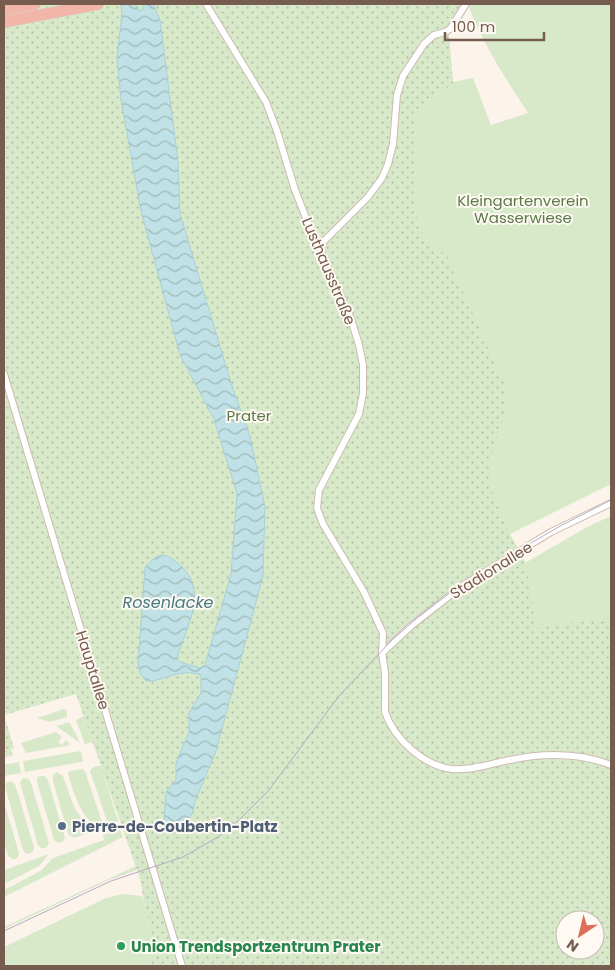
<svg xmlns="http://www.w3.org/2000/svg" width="615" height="970" font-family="Poppins,sans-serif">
<defs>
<pattern id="park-dots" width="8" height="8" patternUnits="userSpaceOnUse" patternTransform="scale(1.25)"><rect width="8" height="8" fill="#d8e9ca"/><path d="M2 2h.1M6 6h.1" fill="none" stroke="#b4c0a6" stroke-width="1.8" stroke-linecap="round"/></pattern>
<pattern id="water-waves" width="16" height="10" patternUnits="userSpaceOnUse" patternTransform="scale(1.25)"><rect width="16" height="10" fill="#c0e1e5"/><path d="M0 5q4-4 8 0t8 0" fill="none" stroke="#a1b9bc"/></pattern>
</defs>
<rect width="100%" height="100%" fill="#fcf4eb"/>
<g fill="#d8e9ca">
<path d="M461,4L448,25L453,82L473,78L491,125L528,113C505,78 483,44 468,5L611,4V484L510,534L502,544L354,136Z"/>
<path d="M611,516V633L536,628L513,570L587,527Z"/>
<path d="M64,709L67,711V717L50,722L37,718Z"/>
<path d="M84,716L93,742L85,744L76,720Z"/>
<path d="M69,722L76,734L80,743L56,726Z"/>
<path d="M56,732L62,737L58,742L62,745L66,740L70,745L26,753L21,743Z"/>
<path d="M81,751L83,761L81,762L25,772L23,761Z"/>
<path d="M19,762L21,773L4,776V765Z"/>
<path d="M97,766H101L118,821L110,824L107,821L90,771L92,768Z"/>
<path d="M82,769L85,771L103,825L100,827C84,826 71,787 68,773L70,771Z"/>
<path d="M56,772L63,776L74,807L89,829L87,833L75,838L68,834L53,781V775Z"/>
<path d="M41,776H45L48,780L65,838L63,842L58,843L54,840L37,782V777Z"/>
<path d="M25,778L29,779L31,783L49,843L46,848H41L38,845L20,783L22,779Z"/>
<path d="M10,781L15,784L34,847L33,851L30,854L25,853L23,850L5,787L6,783Z"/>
<path d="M4,802L19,853L18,857L14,860L8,856L4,843Z"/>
<path d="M120,830L123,837L4,897V890L42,870L53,858L104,840L103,835Z"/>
<path d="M49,854L39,866L4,884V870Z"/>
<path d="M136,866L137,870L109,880L4,929V927Z"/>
<path d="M122,894L142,896C149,919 157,942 150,966H4V947L106,898Z"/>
</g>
<path fill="url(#park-dots)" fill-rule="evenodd" d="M4,4H461L448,25L453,83L414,115L417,217L425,244L446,254L508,392L502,423L489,462L490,487L510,534L526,563L536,628L611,618V966H150C159,935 143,913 141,882L76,694L4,715L14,748L11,749L13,756L4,757ZM565,920H595V950H565Z"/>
<path fill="url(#water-waves)" stroke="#a7d1d6" d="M121,4H135L139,11L143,9V4H153L160,20L178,162L180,214L232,386L250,436L265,507L263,576L216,751L195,801L193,812L182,830L175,833L169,831L164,825V819L166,792L176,780V763L189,732V713L201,693V675C178,667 166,682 146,681L140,673L138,663L145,567C152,559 161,551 171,558C213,586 188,621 177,658L180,662L200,668L205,665L231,574L237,494L214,419L180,355L141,211L121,100L117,59L122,12Z"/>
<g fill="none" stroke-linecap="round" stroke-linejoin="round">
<defs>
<g id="street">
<path d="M206,4L266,102L277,131L295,190L306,218L351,319L359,345L363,365V393L359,414L319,490L317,508L323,524L364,592L383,633L382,653L385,673V712C394,739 424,766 452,769C470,771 489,764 505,761C540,753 578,752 611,765"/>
<path d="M319,246L368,197L382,178L388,164L393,144L397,95L403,76L424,44L434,35L445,32L450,29L466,4"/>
<path d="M4,374L182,966"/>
<path d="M382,653L411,626L462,586L551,532L611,503"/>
</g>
<g id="highway">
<path d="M4,10L35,4"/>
<path d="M4,22L98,4"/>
</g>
</defs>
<use href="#street" stroke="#cdbcb1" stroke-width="8"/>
<use href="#highway" stroke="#d9d1ce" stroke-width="12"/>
<use href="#street" stroke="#fff" stroke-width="6"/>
<use href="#highway" stroke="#f1b6a7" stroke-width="11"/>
<path stroke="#b7a9c6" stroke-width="1" d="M4,931L111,881L183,857L218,837L240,819L269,790L339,696L392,640L416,619L451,592L512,554L562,525L611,500"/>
</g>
<circle fill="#5c6f8a" stroke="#fef9f2" stroke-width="2" cx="62" cy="826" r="5"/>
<circle fill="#2e9e5b" stroke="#fef9f2" stroke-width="2" cx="121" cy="946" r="5"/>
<g text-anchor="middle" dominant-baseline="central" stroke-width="4" stroke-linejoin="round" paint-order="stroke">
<g font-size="15" fill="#5a7a48" stroke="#fef9f2">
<text x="523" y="200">Kleingartenverein<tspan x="523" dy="17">Wasserwiese</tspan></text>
<text x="249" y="415">Prater</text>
</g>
<g font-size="15" fill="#765b4f" stroke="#fef9f2">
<text transform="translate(329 271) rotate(67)">Lusthausstraße</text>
<text transform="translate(491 570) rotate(-32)">Stadionallee</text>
<text transform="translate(93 670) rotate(73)">Hauptallee</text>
</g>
<g font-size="15" font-weight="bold" fill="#4e5e75" stroke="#fef9f2" text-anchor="start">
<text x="72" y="826">Pierre-de-Coubertin-Platz</text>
</g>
<g font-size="15" font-weight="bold" fill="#27864d" stroke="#fef9f2" text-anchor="start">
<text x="131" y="946">Union Trendsportzentrum Prater</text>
</g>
<g font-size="16" font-style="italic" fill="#477a80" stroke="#fef9f2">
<text x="168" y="602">Rosenlacke</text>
</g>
</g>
<rect width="615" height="970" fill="none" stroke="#765b4f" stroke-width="10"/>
<g transform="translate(580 935) rotate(215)"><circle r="24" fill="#fef9f2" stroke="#c8bab1"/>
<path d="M0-4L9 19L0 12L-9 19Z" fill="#dc6f59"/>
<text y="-8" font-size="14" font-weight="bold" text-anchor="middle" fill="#765b4f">N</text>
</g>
<path d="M445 32v8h99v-8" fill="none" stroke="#765b4f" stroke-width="2.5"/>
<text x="452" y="32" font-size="15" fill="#765b4f" stroke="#fef9f2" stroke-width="4" paint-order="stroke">100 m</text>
</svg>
